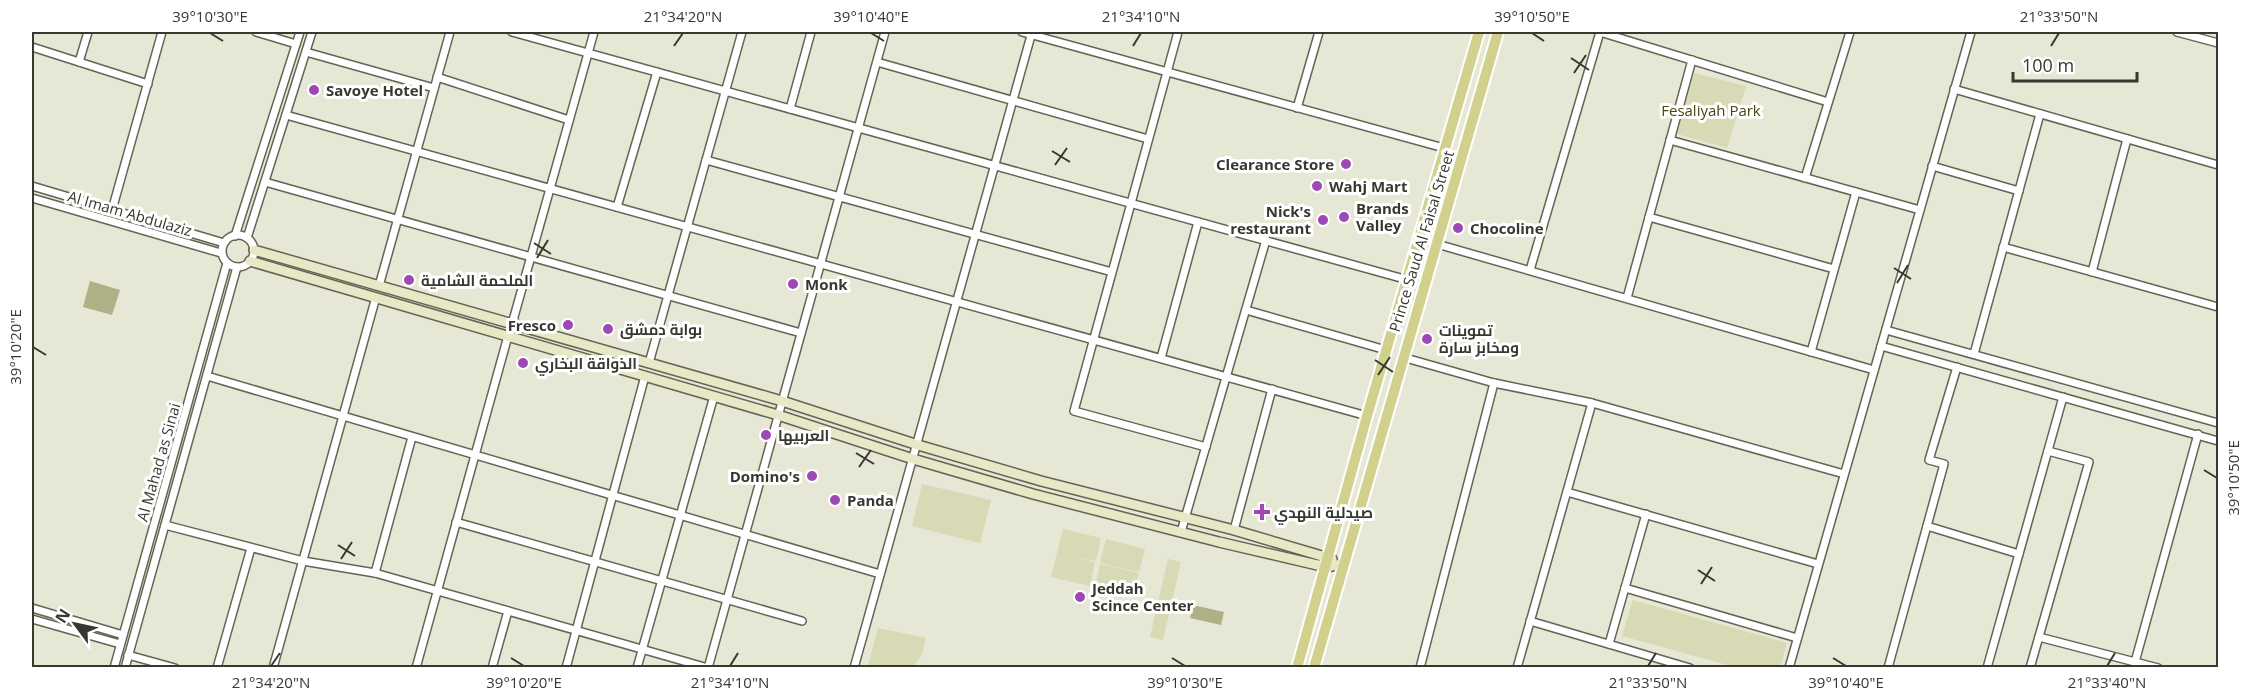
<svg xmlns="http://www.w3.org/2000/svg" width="2250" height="699" font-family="'Open Sans',Cairo,sans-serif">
<rect width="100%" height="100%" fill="#e6e7d4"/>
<g fill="#d8d9b5">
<path d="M1694,73L1746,86L1727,148L1677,134Z"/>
<path d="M922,484L991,500L980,543L912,526Z"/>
<path d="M1063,529L1101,538L1096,561L1071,556L1095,562L1090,586L1051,577Z"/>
<path d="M1106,539L1145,549L1139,572L1100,563Z"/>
<path d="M1168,559L1181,562L1163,640L1150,637Z"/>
<path d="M1100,564L1139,573L1133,596L1095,587Z"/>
<path d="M1633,600L1787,643L1780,667H1735L1622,636Z"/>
<path d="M878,628L926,638L922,654L913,667H868Z"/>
</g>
<g fill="#b0b087">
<path d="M90,281L120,290L112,315L83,307Z"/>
<path d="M1193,605L1224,612L1221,625L1190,618Z"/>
</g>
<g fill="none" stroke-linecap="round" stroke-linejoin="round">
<defs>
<g id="street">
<path d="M256,32L296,44"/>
<path d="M512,32L1408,280"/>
<path d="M1022,32L1444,148"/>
<path d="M1178,32L1074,411L1206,447"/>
<path d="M1600,32L1828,102"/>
<path d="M2177,32L2218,43"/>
<path d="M32,47L148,84"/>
<path d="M306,52L434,88"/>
<path d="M79,62L88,32"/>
<path d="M877,62L1148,139"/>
<path d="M437,77L569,120"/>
<path d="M1954,89L2218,165"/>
<path d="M1297,108L1319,32"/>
<path d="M790,109L811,32"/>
<path d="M286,115L1367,416"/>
<path d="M1670,140L1920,210"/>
<path d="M706,160L1112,272"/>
<path d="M1932,166L2019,191"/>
<path d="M1805,178L1850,32"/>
<path d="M265,182L801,333"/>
<path d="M32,186L224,243"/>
<path d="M32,198L221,253"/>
<path d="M617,207L657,72"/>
<path d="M112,210L162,32"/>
<path d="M1649,217L1834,269"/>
<circle cx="238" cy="251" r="16"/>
<path d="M235,236L300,32"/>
<path d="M247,238L312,32"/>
<path d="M1437,244L1874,370"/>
<path d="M2003,247L2218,307"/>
<path d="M1530,270L1600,32"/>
<path d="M2092,272L2127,139"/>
<path d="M379,286L450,32"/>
<path d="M1627,298L1692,60"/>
<path d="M1246,310L1386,350"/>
<path d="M512,324L594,32"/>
<path d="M1886,330L2218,423"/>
<path d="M1881,346L2218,441"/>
<path d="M1811,352L1856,192"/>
<path d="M1974,354L2040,114"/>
<path d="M1402,357L1494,383L1592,403L1844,474"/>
<path d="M1161,358L1198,222"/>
<path d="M649,363L742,32"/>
<path d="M207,376L880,574"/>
<path d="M1567,492L1818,564"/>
<path d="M456,522L802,621"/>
<path d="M165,525L303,561L375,573L708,668"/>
<path d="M1927,526L2019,554"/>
<path d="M1234,530L1272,389"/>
<path d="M1181,532L1266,240"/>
<path d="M375,573L412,437"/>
<path d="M1625,588L1797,638"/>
<path d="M32,608L123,635"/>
<path d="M32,619L120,644"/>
<path d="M1530,621L1690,668"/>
<path d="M2039,637L2158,668"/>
<path d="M1609,644L1646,514"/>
<path d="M128,655L175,668"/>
<path d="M2135,662L2198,434"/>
<path d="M114,668L227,263"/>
<path d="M125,668L237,267"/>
<path d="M217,668L251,548"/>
<path d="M273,668L376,297"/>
<path d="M416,668L508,336"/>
<path d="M492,668L508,611"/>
<path d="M566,668L645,376"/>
<path d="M637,668L714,396"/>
<path d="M708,668L885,32"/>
<path d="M854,668L1032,32"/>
<path d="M1420,668L1494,383"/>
<path d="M1517,668L1592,403"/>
<path d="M1789,668L1971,32"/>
<path d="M1888,668L1944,464L1929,460L1957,367"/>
<path d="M1987,668L2063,397"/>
<path d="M2030,668L2089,462L2048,451"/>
</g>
<g id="secondary">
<path d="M254,250L782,401L918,445L1041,481L1234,530L1332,559"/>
<path d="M250,261L778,415L913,459L1033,494L1219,542L1326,567L1342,564"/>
</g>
<g id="primary">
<path d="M1297,668L1367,416L1479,32"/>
<path d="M1314,668L1498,32"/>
</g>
</defs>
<use href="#street" stroke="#646454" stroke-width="10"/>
<use href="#secondary" stroke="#646454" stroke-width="12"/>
<use href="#primary" stroke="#fff" stroke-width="14"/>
<use href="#street" stroke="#fff" stroke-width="7"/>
<use href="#secondary" stroke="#e8e7c6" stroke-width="9"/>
<use href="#primary" stroke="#d1d08d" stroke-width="10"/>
</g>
<path fill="none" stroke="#373830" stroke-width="2" d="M210,33L223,41M871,33L884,41M1532,33L1544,41M674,46L683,33M1133,46L1141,33M2051,46L2059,33M1571,58L1589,70M1574,73L1586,55M1052,151L1070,162M1055,165L1067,148M534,243L551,254M537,258L548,240M1894,268L1911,279M1897,283L1908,265M33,347L46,355M1375,360L1393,372M1378,375L1390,357M856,453L874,464M859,467L871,450M2204,470L2217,478M338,545L355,556M341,559L352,542M1698,570L1715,581M1701,584L1712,567M511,658L524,666M1172,658L1185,666M1833,658L1846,666M271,666L280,653M730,666L738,653M1648,666L1656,653M2107,666L2115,653"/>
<g fill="#9e48b6" stroke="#fff" stroke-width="2">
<circle cx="314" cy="90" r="6"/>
<circle cx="1346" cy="164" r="6"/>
<circle cx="1317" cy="186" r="6"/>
<circle cx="1344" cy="217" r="6"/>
<circle cx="1323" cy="220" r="6"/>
<circle cx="1458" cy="228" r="6"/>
<circle cx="409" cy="280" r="6"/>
<circle cx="793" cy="284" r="6"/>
<circle cx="568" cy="325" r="6"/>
<circle cx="608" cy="329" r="6"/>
<circle cx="1427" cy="339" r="6"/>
<circle cx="523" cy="363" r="6"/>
<circle cx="766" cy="435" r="6"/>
<circle cx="812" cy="476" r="6"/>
<circle cx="835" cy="500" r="6"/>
<path d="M1259 503h6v6h6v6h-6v6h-6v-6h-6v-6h6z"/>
<circle cx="1080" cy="597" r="6"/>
</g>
<g text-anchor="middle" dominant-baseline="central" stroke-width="6" stroke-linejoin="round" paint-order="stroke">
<g font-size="15" font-weight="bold" fill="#373830" stroke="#fff" text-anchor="start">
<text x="326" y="90">Savoye Hotel</text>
<text x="1334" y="164" text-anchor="end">Clearance Store</text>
<text x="1329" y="186">Wahj Mart</text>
<text x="1356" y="208">Brands<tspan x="1356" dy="17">Valley</tspan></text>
<text x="1311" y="211" text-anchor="end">Nick's<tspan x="1311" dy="17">restaurant</tspan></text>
<text x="1470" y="228">Chocoline</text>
<text x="421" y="280">الملحمة الشامية</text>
<text x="805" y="284">Monk</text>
<text x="556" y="325" text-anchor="end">Fresco</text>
<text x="620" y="329">بوابة دمشق</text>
<text x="1439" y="330">تموينات<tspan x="1439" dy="17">ومخابز سارة</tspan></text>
<text x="535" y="363">الذواقة البخاري</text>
<text x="778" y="435">العربيها</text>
<text x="800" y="476" text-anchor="end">Domino's</text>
<text x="847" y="500">Panda</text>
<text x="1274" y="512">صيدلية النهدي</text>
<text x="1092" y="588">Jeddah<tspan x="1092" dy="17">Scince Center</tspan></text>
</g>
<g font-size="15" fill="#474614" stroke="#fff">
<text x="1711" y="110">Fesaliyah Park</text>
</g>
<g font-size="15" fill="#373830" stroke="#fff">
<text transform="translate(130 213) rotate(16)">Al Imam Abdulaziz</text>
<text transform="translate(1421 241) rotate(-73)">Prince Saud Al Faisal Street</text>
<text transform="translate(158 462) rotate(-74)">Al Mahad as Sinai</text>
</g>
</g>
<rect width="2250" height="699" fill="none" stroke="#ffffff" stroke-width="66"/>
<g transform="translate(75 624) rotate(303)" stroke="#ffffff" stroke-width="4.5" paint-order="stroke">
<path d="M0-4.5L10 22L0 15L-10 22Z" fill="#373830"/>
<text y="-9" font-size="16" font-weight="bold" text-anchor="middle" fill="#373830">N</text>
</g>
<path d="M2013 72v9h124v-9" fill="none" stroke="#373830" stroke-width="3"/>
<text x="2022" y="72" font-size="18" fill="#373830" stroke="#ffffff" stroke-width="4.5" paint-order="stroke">100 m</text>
<rect x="33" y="33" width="2184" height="633" fill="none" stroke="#373830" stroke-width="2"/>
<g font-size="15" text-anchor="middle" fill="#373830">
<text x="210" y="22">39°10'30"E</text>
<text x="683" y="22">21°34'20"N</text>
<text x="871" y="22">39°10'40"E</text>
<text x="1141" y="22">21°34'10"N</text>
<text x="1532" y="22">39°10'50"E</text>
<text x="2059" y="22">21°33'50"N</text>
<text transform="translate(16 347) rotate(-90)" y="5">39°10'20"E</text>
<text transform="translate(2234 478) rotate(-90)" y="5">39°10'50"E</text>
<text x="271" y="688">21°34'20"N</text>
<text x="524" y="688">39°10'20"E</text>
<text x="730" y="688">21°34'10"N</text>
<text x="1185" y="688">39°10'30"E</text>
<text x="1648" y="688">21°33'50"N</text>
<text x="1846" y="688">39°10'40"E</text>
<text x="2107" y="688">21°33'40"N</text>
</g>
</svg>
